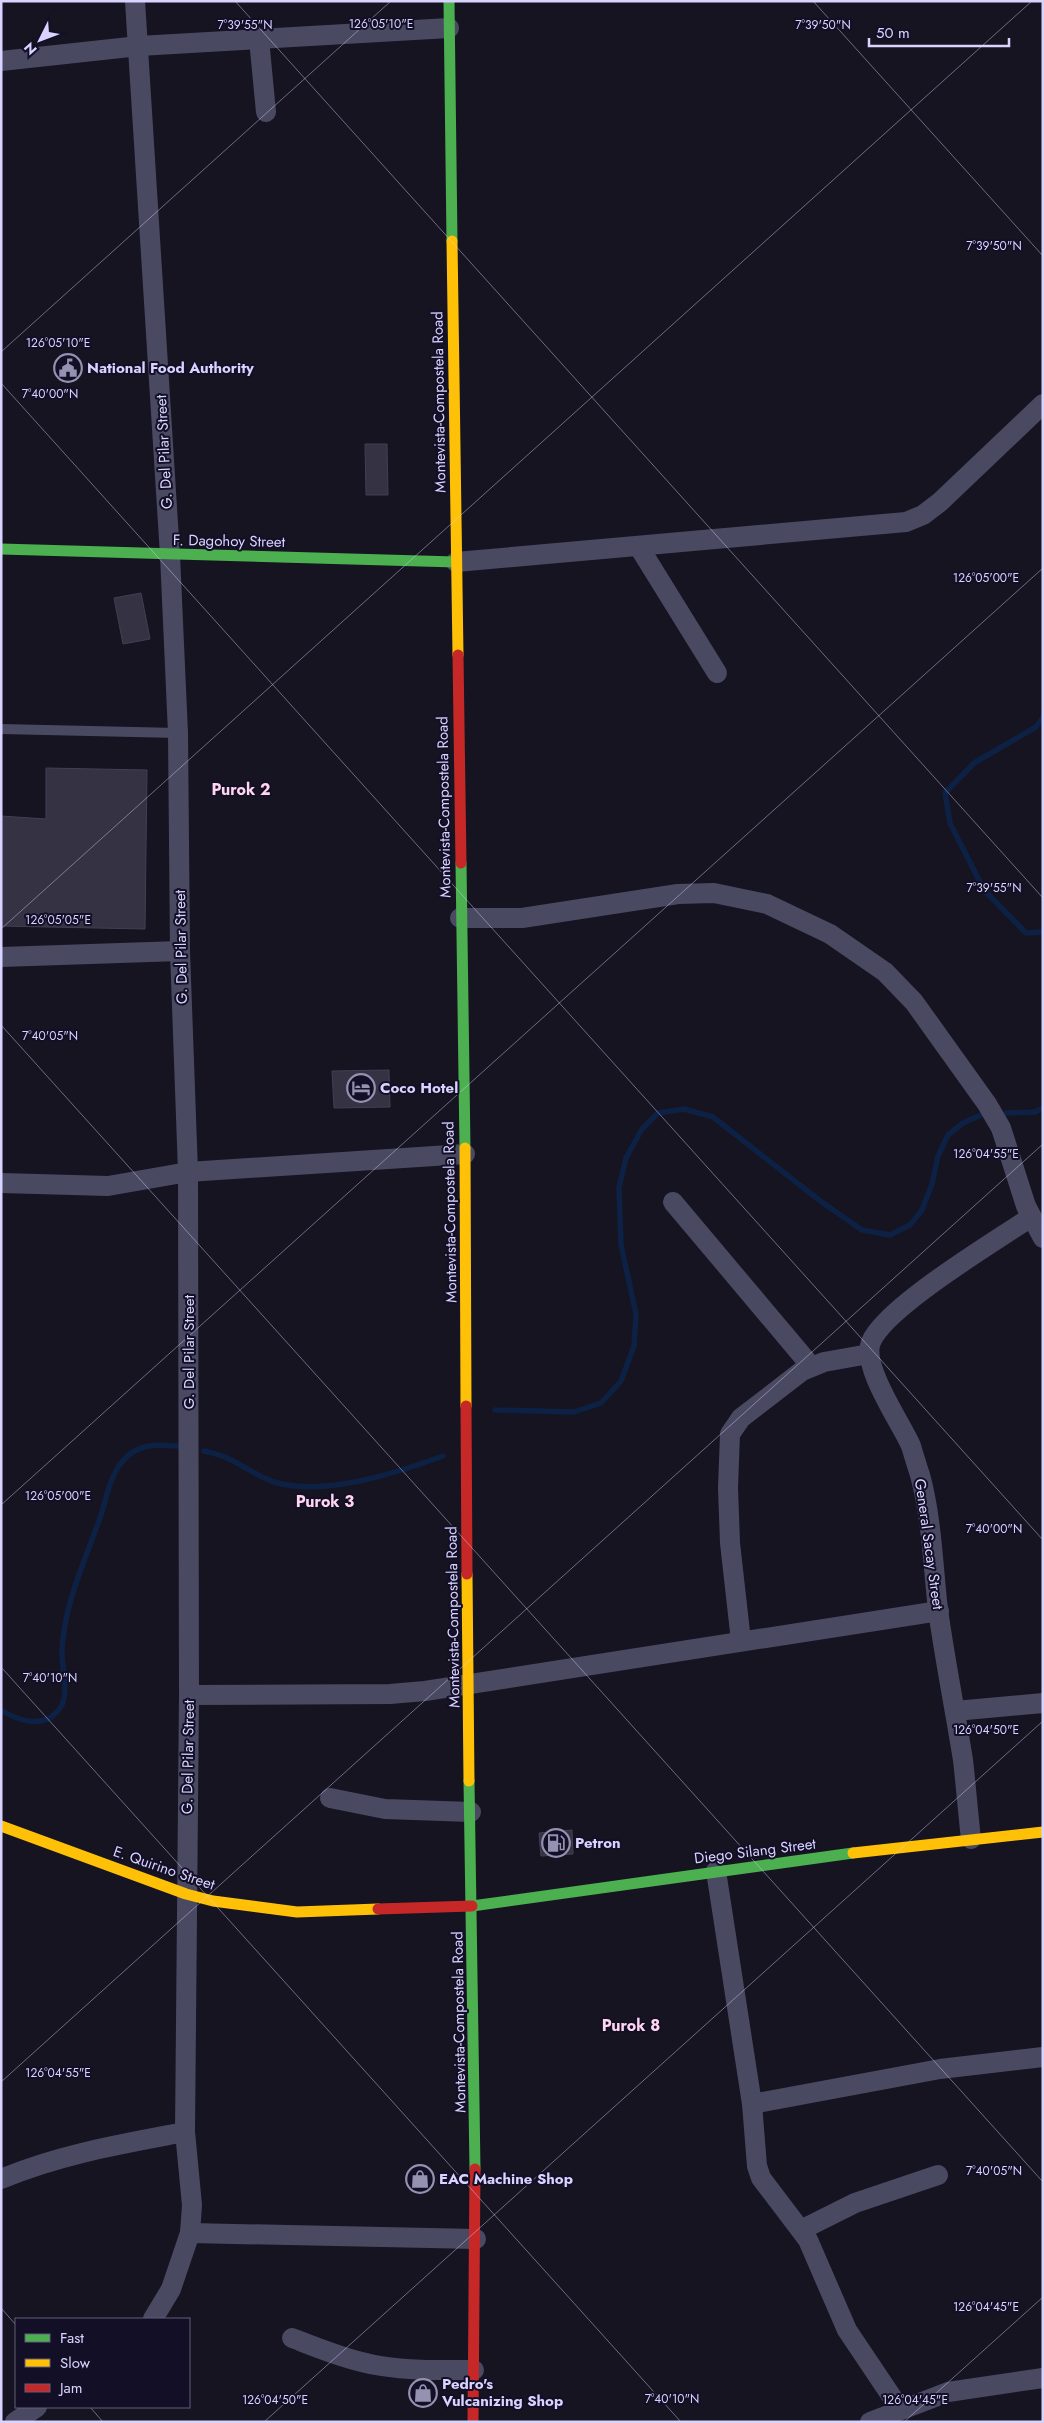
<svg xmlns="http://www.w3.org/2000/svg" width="1044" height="2423" font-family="Jost,sans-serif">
<rect width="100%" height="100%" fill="#161421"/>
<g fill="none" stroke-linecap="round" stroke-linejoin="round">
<g stroke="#0d2144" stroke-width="5.5">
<path d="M1043,717L1036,727L974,763L945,793L950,823L984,890L1026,933L1043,932"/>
<path d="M1006,1113L1035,1112L1043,1108"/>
<path d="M495,1410L574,1412L601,1403L621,1381L634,1346L636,1314L621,1245L619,1187L626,1158L642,1129L658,1113L684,1109L713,1117L819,1200L862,1230L890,1235L910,1225L922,1210L932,1184L938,1156L948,1135L963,1123L983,1114"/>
<path d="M204,1451C212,1453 222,1455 229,1459C244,1466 259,1477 274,1482C324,1497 396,1473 443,1456"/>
<path d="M1,1710C17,1720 41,1729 57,1712C72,1697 61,1669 62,1650C64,1604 86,1558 101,1515C106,1499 110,1476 122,1462C136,1444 155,1444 177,1446"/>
</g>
</g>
<g fill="#343243" stroke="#433f54">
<path d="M365,444H387L388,495H366Z"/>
<path d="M141,593L150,639L123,644L114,598Z"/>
<path d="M46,768L147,770L145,929L1,926V816L46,819Z"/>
<path d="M389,1070L390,1107L334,1108L332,1071Z"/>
<path d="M572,1830L573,1854L541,1856L539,1833Z"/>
</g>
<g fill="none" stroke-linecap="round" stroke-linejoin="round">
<path stroke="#4a4962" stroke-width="10" d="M1,729L178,733"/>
<g stroke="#4a4962" stroke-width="20">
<path d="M135,1L170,555L178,733L180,951L188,1172L189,1695L185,2132L192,2205L190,2233L171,2289L153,2319"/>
<path d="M259,39L266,112"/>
<path d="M1,61L139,46L449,28"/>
<path d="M639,547L717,673"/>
<path d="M456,562L906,522L923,515L940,502L1043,404"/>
<path d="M460,918H522L678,894L714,893L767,904L830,934L885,972L914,1002L987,1104L1001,1128L1026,1206L1043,1238"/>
<path d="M1,957L180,951"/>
<path d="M1,1183L108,1186L188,1172L465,1154"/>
<path d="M673,1202L811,1366"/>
<path d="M741,1641L730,1543L728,1488L730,1434L741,1418L802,1371L824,1362L869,1354"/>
<path d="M189,1695L390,1694L425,1691L939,1611"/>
<path d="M955,1711L1043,1703"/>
<path d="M330,1798L385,1809L471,1812"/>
<path d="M971,1839C968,1813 966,1786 963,1760C955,1710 945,1660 938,1610C933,1566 932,1519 920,1475C917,1466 914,1456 911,1446C901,1423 861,1366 871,1342C885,1307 996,1241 1031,1217"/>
<path d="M716,1871L752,2104L757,2166L761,2178L808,2240L847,2330L900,2409"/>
<path d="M752,2104L940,2069L1043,2057"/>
<path d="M1,2179C61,2154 122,2144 185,2132"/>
<path d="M801,2230L855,2203L938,2175"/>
<path d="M190,2233L476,2239"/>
<path d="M292,2338C321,2349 350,2361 381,2366C412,2371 443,2370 474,2370"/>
<path d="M15,2422L37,2407"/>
<path d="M870,2422L948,2392L1043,2378"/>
</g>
<g stroke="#4caf50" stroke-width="11">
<path d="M449,1L452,241"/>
<path d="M1,549L456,562"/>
<path d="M461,863L465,1148"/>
<path d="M469,1781L475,2169"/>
<path d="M472,1906L853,1853"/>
</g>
<g stroke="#ffc107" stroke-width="11">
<path d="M452,241L458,655"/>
<path d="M465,1148L466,1406"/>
<path d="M467,1574L469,1781"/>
<path d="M1,1826L186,1894L213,1901L297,1912L378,1909"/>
<path d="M853,1853L1043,1832"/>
</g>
<g stroke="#c62828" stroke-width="11">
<path d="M458,655L461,863"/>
<path d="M466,1406L467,1574"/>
<path d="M378,1909L472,1906"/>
<path d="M473,2422L475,2169"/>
</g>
</g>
<path fill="none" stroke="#d9d4ff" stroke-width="1" stroke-opacity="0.45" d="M235,1L1043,898M813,1L1043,256M1,352L391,1M1,383L1043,1540M1,929L1032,1M1,1025L1043,2182M1,1505L1043,568M1,1667L681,2422M1,2082L1043,1144M1,2308L16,2325M90,2407L103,2422M264,2422L1043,1721M904,2422L1043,2297"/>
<defs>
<symbol id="civic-ring" viewBox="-11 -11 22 22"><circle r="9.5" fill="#130f26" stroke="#9591b1" stroke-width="1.5"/><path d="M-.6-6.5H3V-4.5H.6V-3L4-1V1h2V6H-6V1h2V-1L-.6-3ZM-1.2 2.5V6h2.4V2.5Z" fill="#9591b1"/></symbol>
<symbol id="hotel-ring" viewBox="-11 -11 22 22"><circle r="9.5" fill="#130f26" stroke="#9591b1" stroke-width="1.5"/><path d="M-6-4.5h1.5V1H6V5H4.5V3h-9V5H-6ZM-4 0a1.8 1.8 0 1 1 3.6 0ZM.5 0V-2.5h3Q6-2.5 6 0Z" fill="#9591b1"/></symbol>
<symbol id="fuel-ring" viewBox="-11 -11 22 22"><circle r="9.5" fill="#130f26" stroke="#9591b1" stroke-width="1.5"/><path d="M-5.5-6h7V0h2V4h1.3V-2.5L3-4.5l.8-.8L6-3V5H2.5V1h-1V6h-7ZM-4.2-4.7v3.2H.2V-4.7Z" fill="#9591b1"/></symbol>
<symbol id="shop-ring" viewBox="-11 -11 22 22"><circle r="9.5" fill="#130f26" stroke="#9591b1" stroke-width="1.5"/><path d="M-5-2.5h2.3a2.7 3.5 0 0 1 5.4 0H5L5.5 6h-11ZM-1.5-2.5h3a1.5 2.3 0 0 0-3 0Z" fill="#9591b1"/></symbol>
</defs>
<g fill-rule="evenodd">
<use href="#civic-ring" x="52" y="352" width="32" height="32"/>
<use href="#hotel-ring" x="345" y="1072" width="32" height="32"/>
<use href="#fuel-ring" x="540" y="1827" width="32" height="32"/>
<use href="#shop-ring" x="404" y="2163" width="32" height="32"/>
<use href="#shop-ring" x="407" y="2377" width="32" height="32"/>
</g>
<g text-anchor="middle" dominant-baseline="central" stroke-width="4" stroke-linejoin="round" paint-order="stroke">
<g font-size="15" font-weight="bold" fill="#d9d4ff" stroke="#130f26" text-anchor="start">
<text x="87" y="368">National Food Authority</text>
<text x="380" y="1088">Coco Hotel</text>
<text x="575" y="1843">Petron</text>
<text x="439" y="2179">EAC Machine Shop</text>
<text x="442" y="2384">Pedro's<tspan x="442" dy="17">Vulcanizing Shop</tspan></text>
</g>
<g font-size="15" fill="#d9d4ff" stroke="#130f26">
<text transform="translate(439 402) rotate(-91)">Montevista-Compostela Road</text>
<text transform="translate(164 452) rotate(-93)">G. Del Pilar Street</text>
<text transform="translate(229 541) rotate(1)">F. Dagohoy Street</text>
<text transform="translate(444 807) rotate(-91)">Montevista-Compostela Road</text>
<text transform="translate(181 947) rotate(-91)">G. Del Pilar Street</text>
<text transform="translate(450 1212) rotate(-91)">Montevista-Compostela Road</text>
<text transform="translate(189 1352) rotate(-90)">G. Del Pilar Street</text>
<text transform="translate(929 1544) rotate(82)">General Sacay Street</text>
<text transform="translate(453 1617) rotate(-91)">Montevista-Compostela Road</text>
<text transform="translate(188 1757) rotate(-89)">G. Del Pilar Street</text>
<text transform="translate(755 1851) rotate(-7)">Diego Silang Street</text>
<text transform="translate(164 1868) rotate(19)">E. Quirino Street</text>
<text transform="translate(459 2022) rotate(-91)">Montevista-Compostela Road</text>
</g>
<g font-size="16" font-weight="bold" fill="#ffd6f0" stroke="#130f26">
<text x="241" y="789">Purok 2</text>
<text x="325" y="1501">Purok 3</text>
<text x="631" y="2025">Purok 8</text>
</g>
</g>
<g font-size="12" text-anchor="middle" fill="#d9d4ff" stroke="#130f26" stroke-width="4" stroke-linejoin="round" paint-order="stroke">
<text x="381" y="28">126°05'10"E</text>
<text x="245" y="29">7°39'55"N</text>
<text x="823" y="29">7°39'50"N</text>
<text x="994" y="250">7°39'50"N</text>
<text x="58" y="347">126°05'10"E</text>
<text x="50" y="398">7°40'00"N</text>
<text x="986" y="582">126°05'00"E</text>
<text x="994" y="892">7°39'55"N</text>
<text x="58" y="924">126°05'05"E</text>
<text x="50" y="1040">7°40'05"N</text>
<text x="986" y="1158">126°04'55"E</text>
<text x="58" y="1500">126°05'00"E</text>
<text x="994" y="1533">7°40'00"N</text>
<text x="50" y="1682">7°40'10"N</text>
<text x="986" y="1734">126°04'50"E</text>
<text x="58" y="2077">126°04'55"E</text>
<text x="994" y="2175">7°40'05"N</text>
<text x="986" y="2311">126°04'45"E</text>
<text x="672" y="2403">7°40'10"N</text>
<text x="275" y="2404">126°04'50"E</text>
<text x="915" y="2404">126°04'45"E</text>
</g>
<rect width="1044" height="2423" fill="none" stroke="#d9d4ff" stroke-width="5"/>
<rect x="15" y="2318" width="175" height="90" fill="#130f26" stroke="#625e7d"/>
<rect x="25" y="2334" width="25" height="8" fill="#4caf50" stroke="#625e7d"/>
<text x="60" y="2343" font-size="15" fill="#d9d4ff">Fast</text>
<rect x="25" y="2359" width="25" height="8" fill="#ffc107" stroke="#625e7d"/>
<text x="60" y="2368" font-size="15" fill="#d9d4ff">Slow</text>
<rect x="25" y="2384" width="25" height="8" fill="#c62828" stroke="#625e7d"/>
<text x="60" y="2393" font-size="15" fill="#d9d4ff">Jam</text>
<g transform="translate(40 40) rotate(228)" stroke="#130f26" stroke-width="4" paint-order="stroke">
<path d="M0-4L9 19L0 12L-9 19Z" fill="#d9d4ff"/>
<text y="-8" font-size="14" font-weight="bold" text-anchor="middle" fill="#d9d4ff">N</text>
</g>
<path d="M869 38v8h140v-8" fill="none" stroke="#d9d4ff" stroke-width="2.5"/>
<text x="876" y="38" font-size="15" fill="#d9d4ff" stroke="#130f26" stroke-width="4" paint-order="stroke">50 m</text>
</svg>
